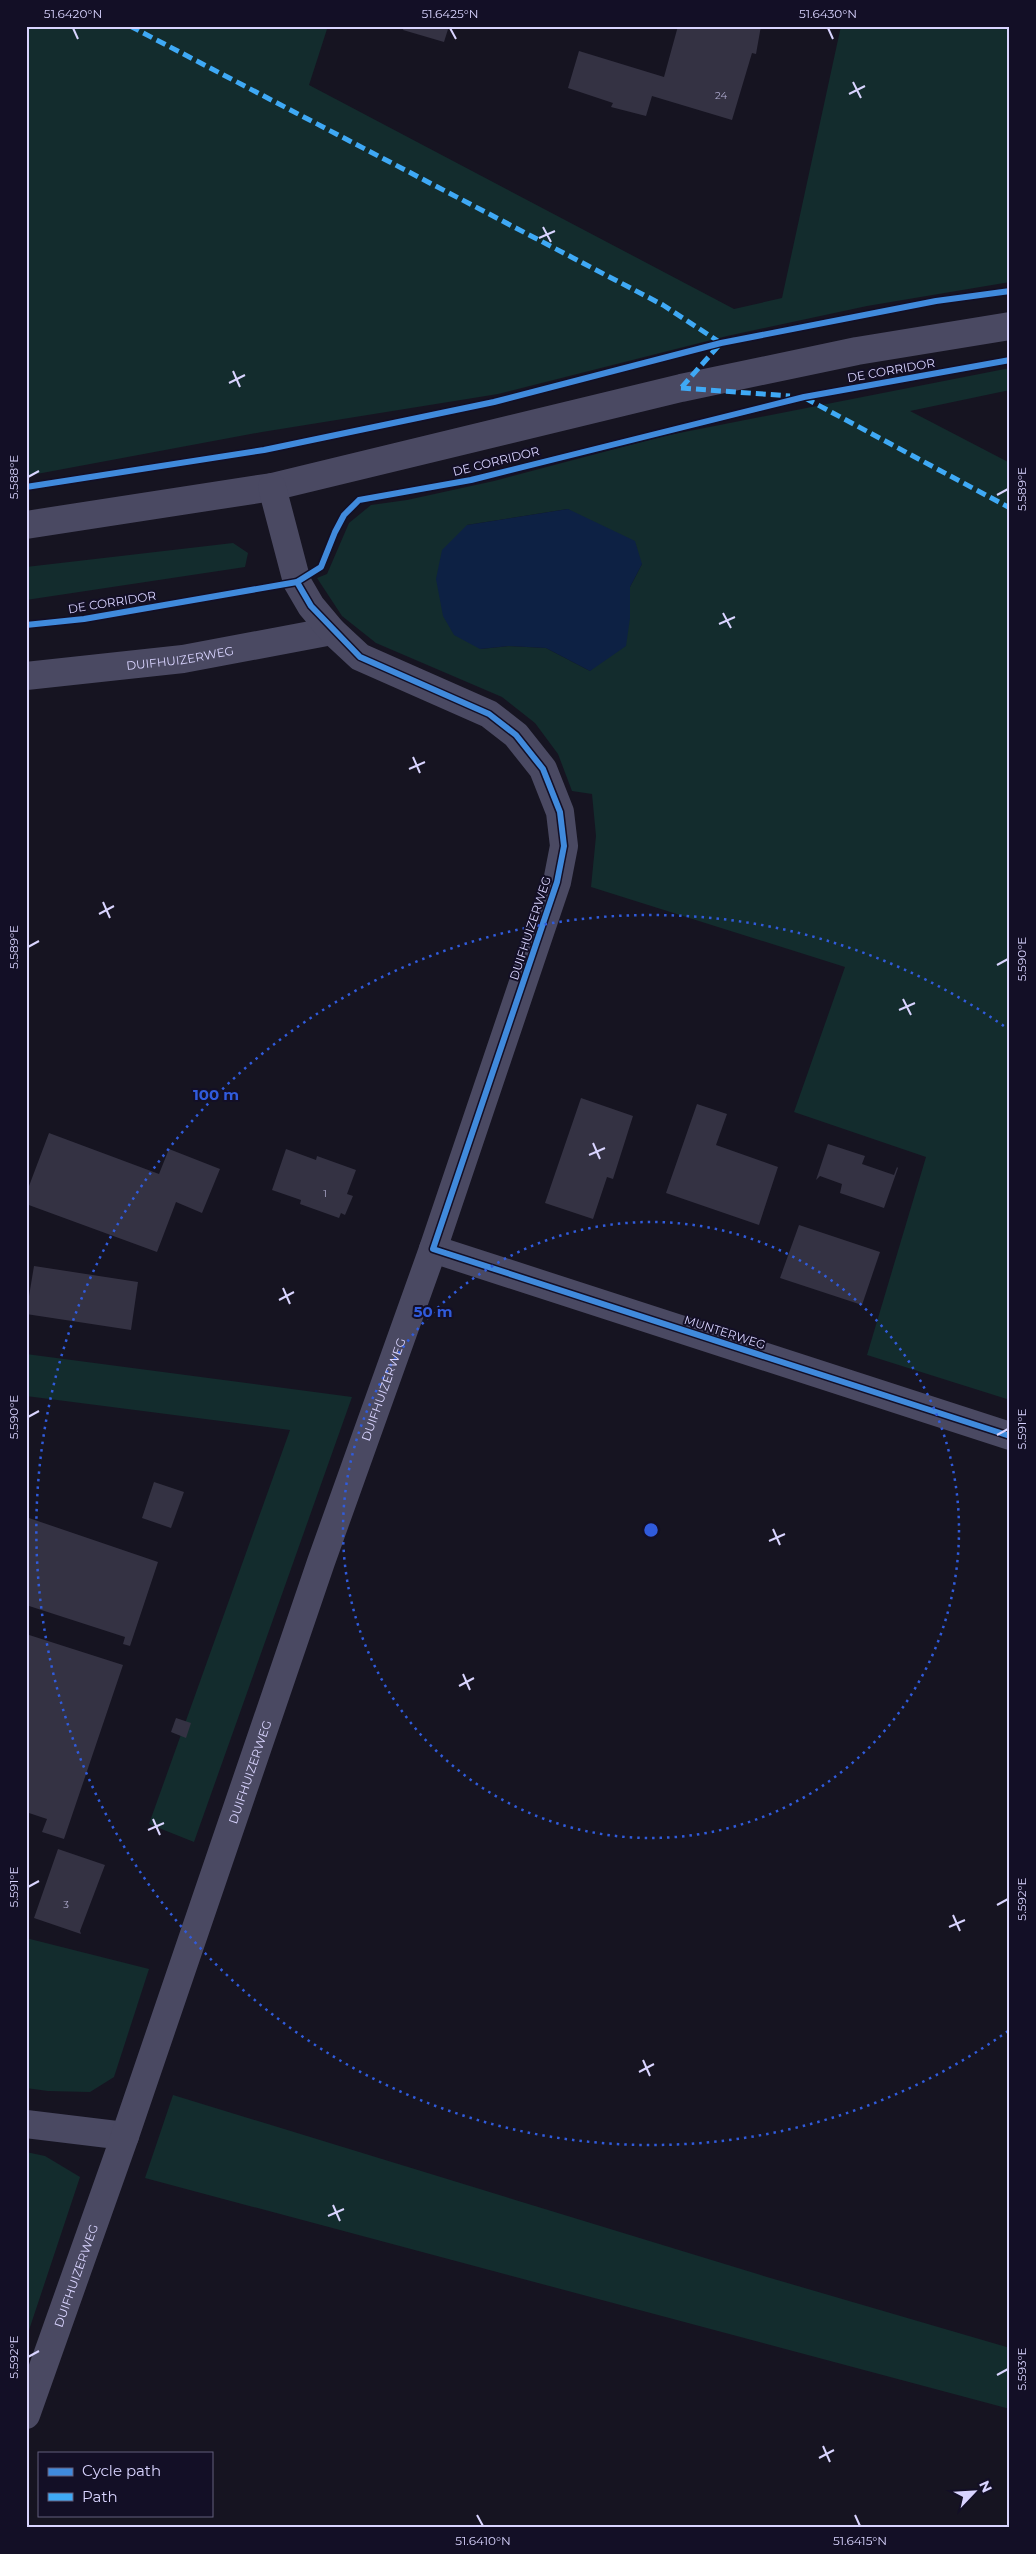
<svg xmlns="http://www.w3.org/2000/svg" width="1036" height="2554" font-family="Montserrat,sans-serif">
<rect width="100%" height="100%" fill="#161421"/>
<g fill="#132c2d" fill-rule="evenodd">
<path d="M26,26H328L309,85L734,309L782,298L841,26H1004L1010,28V282L867,306L727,336L498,394L262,432L26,476Z"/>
<path d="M1010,368V390L910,411L1010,463V1400L867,1355L926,1157L794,1112L845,967L591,887L596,836L592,794L572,791L558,754L535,723L502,697L376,643L342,616L317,578L327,574L349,523L371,505L407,500L494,481L664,436ZM568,509L642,564L630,587V618L590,671L546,648L509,646L480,649L467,525Z"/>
<path d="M233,543L248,553L245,567L26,600V567Z"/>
<path d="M26,1354L352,1397L194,1842L149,1824L290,1430L26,1396Z"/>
<path d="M26,1938L149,1969L114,2077L90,2092L48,2091L26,2088Z"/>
<path d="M173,2095L767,2277L1010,2348V2409L145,2178Z"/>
<path d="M26,2152L45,2156L80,2177L26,2339Z"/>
</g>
<path fill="#0d2144" d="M568,509L635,541L642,564L630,587V618L626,646L590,671L546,648L509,646L480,649L454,635L443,616L436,579L442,550L467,525Z"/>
<g fill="#343243">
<path d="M404,26H449L444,42L403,30Z"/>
<path d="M678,26H761L756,54L752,53L732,120L652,96L646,116L611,107L613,103L568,88L579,51L664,77Z"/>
<path d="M581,1098L633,1116L613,1179L607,1177L593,1219L545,1203Z"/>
<path d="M697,1104L727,1114L716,1145L778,1167L759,1225L666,1193Z"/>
<path d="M49,1133L159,1174L169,1149L220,1169L202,1213L176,1202L157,1252L26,1204V1194Z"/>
<path d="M828,1144L865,1156L862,1164L894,1175L897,1167L898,1168L884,1208L840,1193L842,1184L820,1176L816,1180Z"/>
<path d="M286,1149L316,1160L317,1156L356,1170L347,1194L353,1196L345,1215L341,1213L339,1218L300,1204L301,1200L272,1190Z"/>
<path d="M799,1225L880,1252L862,1305L780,1278Z"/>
<path d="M34,1266L138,1282L131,1330L26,1314Z"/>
<path d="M154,1482L184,1492L171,1528L142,1518Z"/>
<path d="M26,1517L158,1562L130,1646L123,1644L125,1637L26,1605Z"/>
<path d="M26,1634L123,1665L64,1839L42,1832L47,1819L26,1812Z"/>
<path d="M176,1718L191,1723L186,1738L171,1732Z"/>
<path d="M58,1849L105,1865L80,1931L81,1934L34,1918Z"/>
</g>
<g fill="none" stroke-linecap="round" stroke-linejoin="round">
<g stroke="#4a4962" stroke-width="28">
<path d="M26,525L272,487L681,388L857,351L1010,326"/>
<path id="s1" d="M26,676L183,659L332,631"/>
<path d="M433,1249L1010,1436"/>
<path d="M26,2124L125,2136"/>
<path id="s2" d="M26,2415L125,2136L321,1562L433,1249L557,882L564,846L560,812L543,769L516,735L489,714L360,657L332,631L311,606L297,582L272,487"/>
</g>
<g stroke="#3fa9f5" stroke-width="5" stroke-dasharray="10 5" stroke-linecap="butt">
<path d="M130,26L663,305L721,343L681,388"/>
<path d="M681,388L790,396"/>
<path d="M805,398L1010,508"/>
</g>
<defs>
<g id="cycleway">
<path d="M26,487L264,450L494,402L721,343L936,301L1010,291"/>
<path d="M297,582L311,606L360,657L489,714L516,735L543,769L560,812L564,846L557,882L433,1249L1010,1436"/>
<path d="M26,625L84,619L297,582L321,567L335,532L344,515L359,500L471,480L804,397L1010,360"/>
</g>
</defs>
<use href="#cycleway" stroke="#130f26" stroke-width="9"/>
<use href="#cycleway" stroke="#408adc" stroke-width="6"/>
</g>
<path fill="none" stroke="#d9d4ff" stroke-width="2" d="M73,28L78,39M450,28L456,39M828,28L833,39M853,82L861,98M849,94L865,86M543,227L551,242M539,238L555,231M233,371L240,387M229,383L245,375M28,477L39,471M997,495L1008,489M723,613L731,628M719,624L735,617M413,757L420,773M409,769L425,762M103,902L110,918M99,914L114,906M28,947L39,941M997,965L1008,959M903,999L911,1015M899,1010L915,1003M593,1143L600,1159M589,1155L605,1148M283,1288L290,1304M279,1300L294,1292M28,1417L39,1411M997,1435L1008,1429M773,1529L780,1545M769,1541L785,1534M463,1674L470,1690M459,1686L474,1678M153,1819L160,1835M148,1830L164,1823M28,1887L39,1881M997,1905L1008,1899M953,1915L960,1931M949,1927L965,1920M643,2060L650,2076M639,2072L654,2064M333,2205L340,2221M328,2216L344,2209M28,2357L39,2351M997,2375L1008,2369M823,2446L830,2462M819,2458L834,2450M477,2515L483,2526M855,2515L860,2526"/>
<g fill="none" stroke="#305bdc" stroke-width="2.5" stroke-dasharray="2.5 5">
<circle cx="651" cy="1530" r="308"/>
<path d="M1008 2031A615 615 0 1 1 1008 1029"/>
</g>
<g text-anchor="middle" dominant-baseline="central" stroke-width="4" stroke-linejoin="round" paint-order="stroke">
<g font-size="10" fill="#b0acd0">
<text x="721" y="95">24</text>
<text x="325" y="1193">1</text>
<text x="66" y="1904">3</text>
</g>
<g font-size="12" fill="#d9d4ff" stroke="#130f26">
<text transform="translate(891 370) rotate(-10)">DE CORRIDOR</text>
<text transform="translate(496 461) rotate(-14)">DE CORRIDOR</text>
<text transform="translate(112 602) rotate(-9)">DE CORRIDOR</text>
<text stroke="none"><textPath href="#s1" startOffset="155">DUIFHUIZERWEG</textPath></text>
<text transform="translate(530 928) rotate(-72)">DUIFHUIZERWEG</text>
<text transform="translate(725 1332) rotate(18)">MUNTERWEG</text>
<text stroke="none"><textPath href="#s2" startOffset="1086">DUIFHUIZERWEG</textPath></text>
<text stroke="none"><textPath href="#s2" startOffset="681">DUIFHUIZERWEG</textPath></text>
<text stroke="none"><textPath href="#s2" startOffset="148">DUIFHUIZERWEG</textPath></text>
</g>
</g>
<circle cx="651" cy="1530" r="8" fill="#305bdc" stroke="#130f26" stroke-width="2.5"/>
<g font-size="15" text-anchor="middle" font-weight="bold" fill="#305bdc" stroke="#130f26" stroke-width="4" stroke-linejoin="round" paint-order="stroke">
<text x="216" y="1100">100 m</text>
<text x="433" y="1317">50 m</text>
</g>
<rect width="1036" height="2554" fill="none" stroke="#130f26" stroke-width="55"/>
<rect x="38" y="2452" width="175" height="65" fill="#130f26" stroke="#625e7d"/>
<rect x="48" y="2468" width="25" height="8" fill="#408adc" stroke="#625e7d"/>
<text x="82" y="2476" font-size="15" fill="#d9d4ff">Cycle path</text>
<rect x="48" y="2493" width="25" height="8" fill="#3fa9f5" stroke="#625e7d"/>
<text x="82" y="2502" font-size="15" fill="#d9d4ff">Path</text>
<g transform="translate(974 2492) rotate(65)" stroke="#130f26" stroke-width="4" paint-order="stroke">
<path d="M0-4L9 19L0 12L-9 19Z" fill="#d9d4ff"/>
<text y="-8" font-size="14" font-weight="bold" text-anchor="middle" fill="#d9d4ff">N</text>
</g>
<rect x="28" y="28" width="980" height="2498" fill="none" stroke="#d9d4ff" stroke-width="2"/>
<g font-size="12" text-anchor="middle" fill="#d9d4ff">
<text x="73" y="18">51.6420°N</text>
<text x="450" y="18">51.6425°N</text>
<text x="828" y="18">51.6430°N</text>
<text transform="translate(14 477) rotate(-90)" y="4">5.588°E</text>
<text transform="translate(1022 489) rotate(-90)" y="4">5.589°E</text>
<text transform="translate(14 947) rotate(-90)" y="4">5.589°E</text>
<text transform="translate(1022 959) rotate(-90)" y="4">5.590°E</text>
<text transform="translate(14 1417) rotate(-90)" y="4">5.590°E</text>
<text transform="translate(1022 1429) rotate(-90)" y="4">5.591°E</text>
<text transform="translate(14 1887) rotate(-90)" y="4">5.591°E</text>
<text transform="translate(1022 1899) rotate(-90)" y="4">5.592°E</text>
<text transform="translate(14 2357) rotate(-90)" y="4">5.592°E</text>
<text transform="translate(1022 2369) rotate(-90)" y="4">5.593°E</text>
<text x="483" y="2545">51.6410°N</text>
<text x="860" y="2545">51.6415°N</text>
</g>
</svg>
